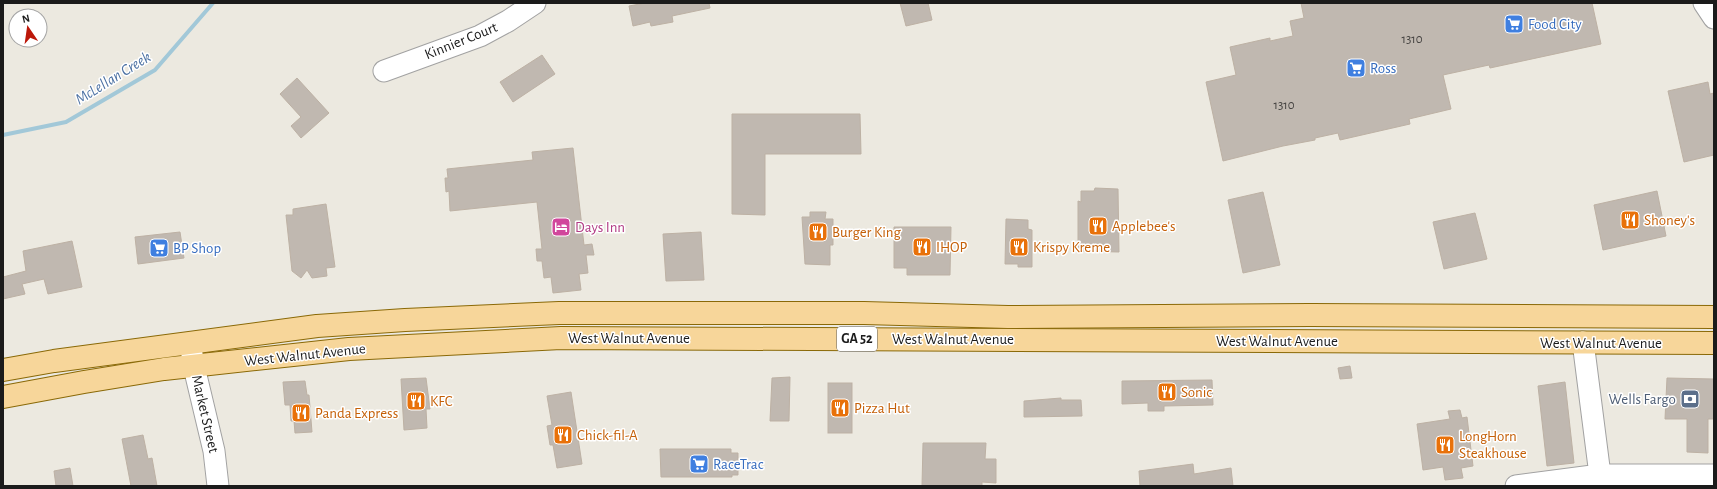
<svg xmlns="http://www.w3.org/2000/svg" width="1717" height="489" font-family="'Alegreya Sans',sans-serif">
<rect width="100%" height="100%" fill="#ece9e0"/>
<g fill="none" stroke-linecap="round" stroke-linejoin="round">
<path stroke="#a2c8d8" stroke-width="4" d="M3,135L66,122L155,70L213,3"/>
</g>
<g fill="#c0b8b0" stroke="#bdb1a4">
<path d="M645,3H709L710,8L672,16L673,22L651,26L650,22L633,26L629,6Z"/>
<path d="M900,3H928L932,20L906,26Z"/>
<path d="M1301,3H1592L1601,44L1490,68L1489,65L1443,75L1451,109L1409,119L1410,124L1340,140L1338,133L1315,138V140L1283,146L1223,161L1206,82L1236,75L1230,47L1270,38V41L1293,36L1290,21L1304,18Z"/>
<path d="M542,55L555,74L513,102L500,82Z"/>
<path d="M297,78L329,113L301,138L291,126L301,117L280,94Z"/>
<path d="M1708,82L1710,94L1714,93V155L1684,162L1668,91Z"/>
<path d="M732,114H860L861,154H765V215L732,214Z"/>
<path d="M573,148L584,245L592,244L594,255H586L588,273L579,274L581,290L553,293L551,277L544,278L542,261H537L536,249H542L537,202L450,211L449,191L446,192L445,178H448L447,169L533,160L532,152Z"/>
<path d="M1095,188L1118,189L1119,252L1078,251V201L1081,202V191H1094Z"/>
<path d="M1657,191L1666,236L1603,250L1594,205Z"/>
<path d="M1263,192L1280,265L1243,273L1228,200Z"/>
<path d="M326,204L335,267L326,268L327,276L312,278L307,270L301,278L292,271L286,215H293V209Z"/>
<path d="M810,212H826L825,219H833V245H830V265L805,264L802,217H810Z"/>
<path d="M1475,213L1487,259L1444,269L1433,222Z"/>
<path d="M1006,219L1028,220V229L1032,230V267H1018V264H1005Z"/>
<path d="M894,227H951L950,275H907V268H894Z"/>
<path d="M180,232L184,258L138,264L135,237Z"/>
<path d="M701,232L704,280L666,281L663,234Z"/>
<path d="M72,241L82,287L48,294L44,279L22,284L25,294L3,299V277L26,271L23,251Z"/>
<path d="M1350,366L1352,378L1340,379L1338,368Z"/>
<path d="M790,377L789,421H770L772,378Z"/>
<path d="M426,378L430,409H426L427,428L404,430L401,379Z"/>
<path d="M1667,378L1714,379V419H1708V453L1687,452V419H1665Z"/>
<path d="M1212,380L1213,405L1164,406V411H1148V403L1122,404V381Z"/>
<path d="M305,381L307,395H309L312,432L295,433L294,421H291L290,405H285L283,382Z"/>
<path d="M1565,382L1574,463L1547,466L1538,386Z"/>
<rect x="828" y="383" width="24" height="50"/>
<path d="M571,392L582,464L557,468L553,445H550L547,426L552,425L547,396Z"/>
<path d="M1061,398V400H1081L1082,416L1024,417V401Z"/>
<path d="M1460,410L1462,418L1467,417L1473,466L1461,468L1463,478L1445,480L1443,467L1423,470L1417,424L1450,419L1448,411Z"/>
<path d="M143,435L148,459L152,458L157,486H131L122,439Z"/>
<path d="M923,443H986L985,459H996V483L982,482V486H922Z"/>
<path d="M660,449H731V453H738V475H732V477H661Z"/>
<path d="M1193,464L1194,474L1231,468L1233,486H1140L1139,471Z"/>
<path d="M70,468L73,486H56L54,471Z"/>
</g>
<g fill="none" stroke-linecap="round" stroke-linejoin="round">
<defs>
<g id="minor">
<path d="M1704,3L1714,18"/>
<path d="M384,71L480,36L508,21L535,3"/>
<path d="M191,348L194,367L214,451L218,486"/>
<path d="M1600,475H1714"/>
<path d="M1516,486L1600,475L1583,342"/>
</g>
<g id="major">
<path d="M3,370L54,361L317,326L405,320L559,313H864L1008,317L1310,315L1714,317"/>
<path d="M3,397L84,382L164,369L349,349L561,338L1714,343"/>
</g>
</defs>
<use href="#minor" stroke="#a2a2a2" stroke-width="23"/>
<use href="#major" stroke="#8a6907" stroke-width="24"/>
<use href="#minor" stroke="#fff" stroke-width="21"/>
<use href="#major" stroke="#f7d69a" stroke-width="22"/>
</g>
<defs>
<symbol id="supermarket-square" viewBox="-11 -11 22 22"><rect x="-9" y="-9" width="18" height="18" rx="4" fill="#3f7fe0" stroke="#fff"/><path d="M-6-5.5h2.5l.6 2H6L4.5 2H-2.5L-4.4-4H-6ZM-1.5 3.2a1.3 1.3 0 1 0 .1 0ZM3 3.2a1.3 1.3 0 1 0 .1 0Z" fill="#fff"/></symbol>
<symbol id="restaurant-square" viewBox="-11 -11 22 22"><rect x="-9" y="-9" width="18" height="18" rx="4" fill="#e8710a" stroke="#fff"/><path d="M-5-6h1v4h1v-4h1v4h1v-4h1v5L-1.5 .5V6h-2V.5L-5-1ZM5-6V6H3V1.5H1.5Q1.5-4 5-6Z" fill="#fff"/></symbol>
<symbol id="hotel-square" viewBox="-11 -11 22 22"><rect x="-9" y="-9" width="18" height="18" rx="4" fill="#d1479c" stroke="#fff"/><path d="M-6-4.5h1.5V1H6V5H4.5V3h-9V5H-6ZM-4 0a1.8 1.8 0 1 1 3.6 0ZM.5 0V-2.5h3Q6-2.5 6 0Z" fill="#fff"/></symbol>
<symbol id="bank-square" viewBox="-11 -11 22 22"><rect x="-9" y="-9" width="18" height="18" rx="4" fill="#5c6f8a" stroke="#fff"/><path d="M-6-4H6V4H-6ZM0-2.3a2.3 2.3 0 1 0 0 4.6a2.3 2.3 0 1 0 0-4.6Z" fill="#fff"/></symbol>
</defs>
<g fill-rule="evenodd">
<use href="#supermarket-square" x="1503" y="13" width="22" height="22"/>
<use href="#supermarket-square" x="1345" y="57" width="22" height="22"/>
<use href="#restaurant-square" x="1619" y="209" width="22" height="22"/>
<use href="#restaurant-square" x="1087" y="215" width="22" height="22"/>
<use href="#hotel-square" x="550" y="216" width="22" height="22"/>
<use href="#restaurant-square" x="807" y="221" width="22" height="22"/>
<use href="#restaurant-square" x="911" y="236" width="22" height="22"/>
<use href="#restaurant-square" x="1008" y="236" width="22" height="22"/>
<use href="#supermarket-square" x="148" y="237" width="22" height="22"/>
<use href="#restaurant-square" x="1156" y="381" width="22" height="22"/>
<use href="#bank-square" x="1679" y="388" width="22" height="22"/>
<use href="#restaurant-square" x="405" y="390" width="22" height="22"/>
<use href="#restaurant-square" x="829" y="397" width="22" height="22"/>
<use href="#restaurant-square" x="290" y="402" width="22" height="22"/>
<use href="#restaurant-square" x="552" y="424" width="22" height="22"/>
<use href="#restaurant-square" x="1434" y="434" width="22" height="22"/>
<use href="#supermarket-square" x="688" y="453" width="22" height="22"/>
</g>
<g text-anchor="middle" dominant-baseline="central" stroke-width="3" stroke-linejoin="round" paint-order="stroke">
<g font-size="13" fill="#444240">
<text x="1412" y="39">1310</text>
<text x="1284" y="105">1310</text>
</g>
<rect fill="#fff" stroke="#5f5f5f" stroke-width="1" x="837" y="327" width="40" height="24" rx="3"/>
<g font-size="14" font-weight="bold" fill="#1b1b1b">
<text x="857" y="339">GA 52</text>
</g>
<g font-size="15" fill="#366cbe" stroke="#fff" text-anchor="start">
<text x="1528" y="24">Food City</text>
<text x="1370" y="68">Ross</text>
<text x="173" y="248">BP Shop</text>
<text x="713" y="464">RaceTrac</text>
</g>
<g font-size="15" fill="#1b1b1b" stroke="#fff">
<text transform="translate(461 41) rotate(-22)">Kinnier Court</text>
<text x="629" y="338">West Walnut Avenue</text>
<text x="953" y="339">West Walnut Avenue</text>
<text x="1277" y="341">West Walnut Avenue</text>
<text x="1601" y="343">West Walnut Avenue</text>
<text transform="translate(305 355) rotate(-6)">West Walnut Avenue</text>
<text transform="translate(205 414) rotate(77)">Market Street</text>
</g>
<g font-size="15" fill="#c56008" stroke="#fff" text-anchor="start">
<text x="1644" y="220">Shoney's</text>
<text x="1112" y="226">Applebee's</text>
<text x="832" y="232">Burger King</text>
<text x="936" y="247">IHOP</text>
<text x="1033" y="247">Krispy Kreme</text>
<text x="1181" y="392">Sonic</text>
<text x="430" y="401">KFC</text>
<text x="854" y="408">Pizza Hut</text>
<text x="315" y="413">Panda Express</text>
<text x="577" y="435">Chick-fil-A</text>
<text x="1459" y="436">LongHorn<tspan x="1459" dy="17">Steakhouse</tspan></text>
</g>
<g font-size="15" fill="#b23c85" stroke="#fff" text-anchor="start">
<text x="575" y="227">Days Inn</text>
</g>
<g font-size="15" fill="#4e5e75" stroke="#fff" text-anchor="end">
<text x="1676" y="399">Wells Fargo</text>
</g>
<g font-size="16" font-style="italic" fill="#4d72a4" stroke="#fff">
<text transform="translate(113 78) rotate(-32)">McLellan Creek</text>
</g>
</g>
<rect width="1717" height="489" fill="none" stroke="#1b1b1b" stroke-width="8"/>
<g transform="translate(28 28) rotate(347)"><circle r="19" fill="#ffffff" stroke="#a4a4a4"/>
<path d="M0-3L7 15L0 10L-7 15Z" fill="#bc1709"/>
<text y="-6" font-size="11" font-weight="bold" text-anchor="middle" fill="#1b1b1b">N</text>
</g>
</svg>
